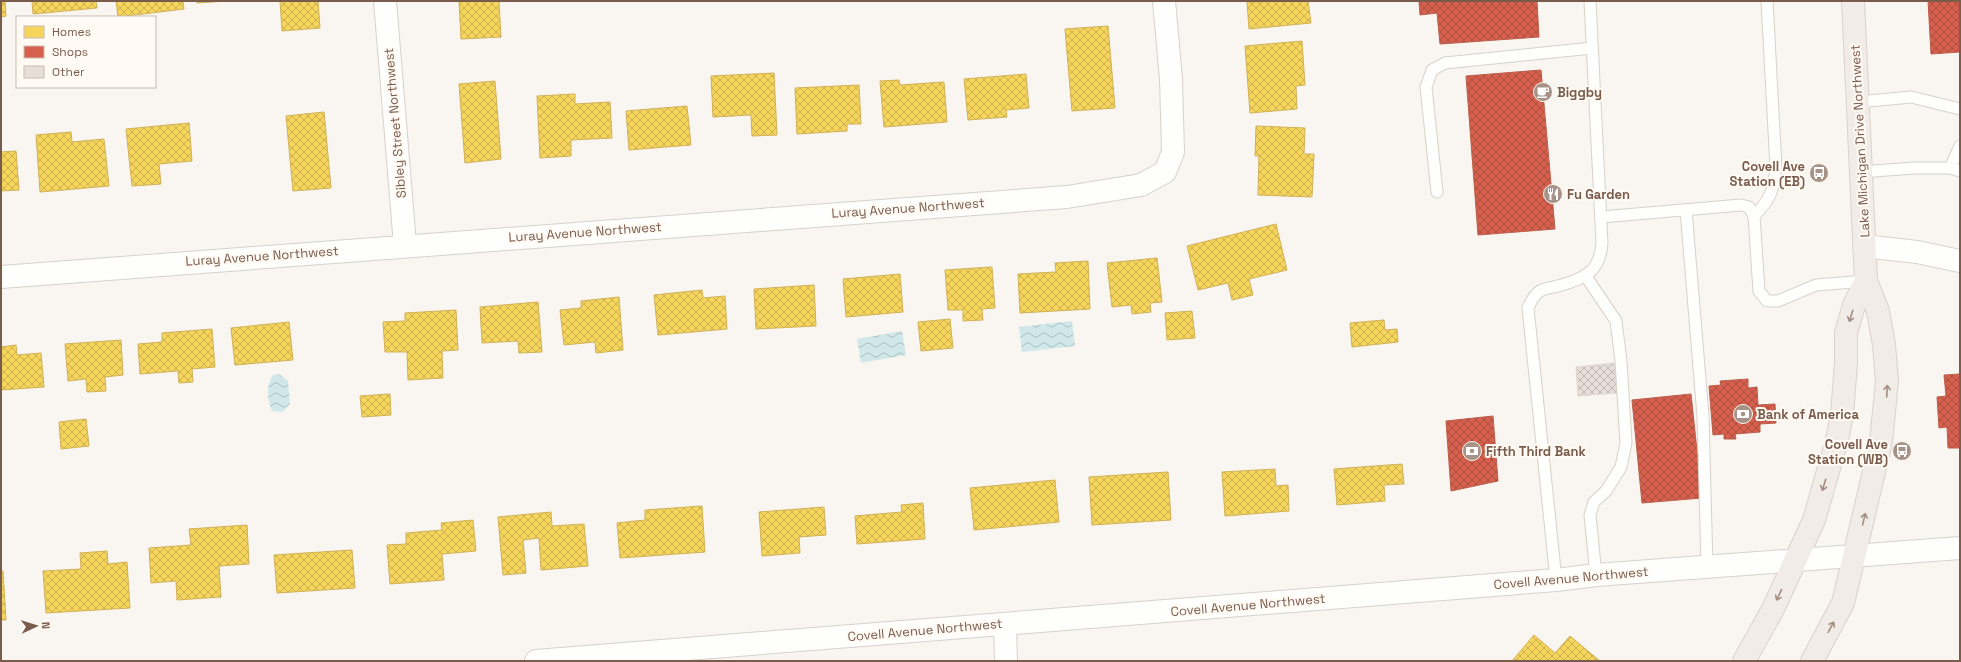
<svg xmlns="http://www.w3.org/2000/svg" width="1961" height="662" font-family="'Space Grotesk',sans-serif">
<defs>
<pattern id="water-waves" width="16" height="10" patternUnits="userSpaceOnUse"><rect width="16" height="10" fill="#d0e8ea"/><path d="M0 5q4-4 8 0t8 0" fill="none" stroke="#aebfc0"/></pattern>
<pattern id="homes-cross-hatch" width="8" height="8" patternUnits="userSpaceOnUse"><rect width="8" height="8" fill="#f6d55c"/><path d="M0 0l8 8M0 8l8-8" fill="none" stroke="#ccb04e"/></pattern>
<pattern id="shops-cross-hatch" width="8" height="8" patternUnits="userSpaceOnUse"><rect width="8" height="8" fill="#d6604d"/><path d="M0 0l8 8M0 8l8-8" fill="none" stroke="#aa4f40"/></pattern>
<pattern id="building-cross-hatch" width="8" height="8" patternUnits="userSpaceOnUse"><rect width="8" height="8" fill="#e6ded7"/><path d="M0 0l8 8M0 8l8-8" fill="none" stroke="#bfb7b1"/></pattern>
</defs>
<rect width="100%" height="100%" fill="#f9f5f0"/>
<g fill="url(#water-waves)">
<path d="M1072,321L1075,346L1022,352L1019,327Z"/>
<path d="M902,331L906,355L861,363L857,339Z"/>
<path d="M279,374L288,381L290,404L283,412L272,411C267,401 266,384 273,375Z"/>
</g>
<g fill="url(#homes-cross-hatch)" stroke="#d1b158">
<path d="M1,1H5L6,16L1,17Z"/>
<path d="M32,1H96L97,8L33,14Z"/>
<path d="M116,1H183L184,9L118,17Z"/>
<path d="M197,1H228L197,3Z"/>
<path d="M280,1H318L320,28L282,31Z"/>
<path d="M459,1H499L501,37L461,39Z"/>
<path d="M1308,1L1311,23L1249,29L1247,2Z"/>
<path d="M1108,26L1115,108L1072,111L1065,29Z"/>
<path d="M1302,41L1305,85L1296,86L1297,109L1250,113L1245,46Z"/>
<path d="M774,73L777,135L752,136L751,115L713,117L711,76Z"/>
<path d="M1026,74L1029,108L1006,110L1007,117L968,120L964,79Z"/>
<path d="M899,80L900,85L944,82L947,122L884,127L880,81Z"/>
<path d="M495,81L501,159L465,163L459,84Z"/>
<path d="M859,85L861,124H847V131L797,134L795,88Z"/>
<path d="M575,94V104L610,102L612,138L571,140V156L540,158L537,96Z"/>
<path d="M687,106L691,145L629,150L626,111Z"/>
<path d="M324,112L331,188L293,191L286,116Z"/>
<path d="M189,123L192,161L159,164L161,184L132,186L126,129Z"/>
<path d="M1256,126L1305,128L1304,154H1314L1312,197L1258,195L1259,156H1255Z"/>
<path d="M71,132L72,142L104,139L109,186L40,192L36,135Z"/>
<path d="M16,151L19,190L1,191V152Z"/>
<path d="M1276,224L1287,270L1249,279L1253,295L1232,300L1228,283L1198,290L1187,246Z"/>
<path d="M1157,258L1162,302L1150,303L1151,312L1132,314L1131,305L1112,307L1107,263Z"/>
<path d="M1088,261L1090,309L1020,313L1018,274L1056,272L1055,263Z"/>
<path d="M992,267L995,308L982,309L983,320L963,321V310H948L945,270Z"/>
<path d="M900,274L903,312L846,317L843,279Z"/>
<path d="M814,285L816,326L756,329L754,289Z"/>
<path d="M702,290L703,298L725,296L727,329L658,335L654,295Z"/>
<path d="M619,297L623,350L596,353L595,342L564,345L560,310L581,308V301Z"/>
<path d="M538,302L542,352L519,353L518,341L482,343L480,307Z"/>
<path d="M456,310L458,350L442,351L443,378L408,380L407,352H385L383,322L405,321V313Z"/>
<path d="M1192,311L1195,338L1167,340L1165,313Z"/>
<path d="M950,319L953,348L921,351L918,322Z"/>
<path d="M1384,320L1385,330L1397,329L1398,342L1352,347L1350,323Z"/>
<path d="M289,322L293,360L235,365L231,328Z"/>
<path d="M212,329L215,367L192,369L193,382L179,383L178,371L140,374L138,344L162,342V333Z"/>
<path d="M121,340L123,375L105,377L106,391L87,392L86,379L68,381L65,344Z"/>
<path d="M16,345L17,355L41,353L44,387L1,390V347Z"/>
<path d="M390,394L391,415L362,417L360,396Z"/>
<path d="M86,419L89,446L61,449L59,422Z"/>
<path d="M1402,464L1404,484L1384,485L1385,501L1337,505L1334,469Z"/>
<path d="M1275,469L1276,486L1288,485L1289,511L1225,516L1222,472Z"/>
<path d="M1168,472L1171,520L1092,525L1089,477Z"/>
<path d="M1055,480L1059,522L974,530L970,488Z"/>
<path d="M923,503L925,539L857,544L855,516L902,512L901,505Z"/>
<path d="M702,506L705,552L620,558L617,523L645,520V510Z"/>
<path d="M824,507L826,535L799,537L800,553L762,556L759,512Z"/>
<path d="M551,512L552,526L584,524L588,566L541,570L539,538L523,540L526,573L503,575L498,517Z"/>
<path d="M473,520L476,551L442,554L444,580L390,584L387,545L406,544V533L442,530L441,523Z"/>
<path d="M247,525L249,564L219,566L221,597L177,600L176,581L151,583L149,548L191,545L189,529Z"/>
<path d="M352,550L355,588L277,593L274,555Z"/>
<path d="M107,551L108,564L127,562L130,608L46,613L43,571L81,569L80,553Z"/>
<path d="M1,571H3L6,620H1Z"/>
<path d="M1534,635L1555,653L1570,636L1600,661H1512Z"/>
</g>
<g fill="url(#shops-cross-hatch)" stroke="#ba5f4d">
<path d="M1419,1H1537L1539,37L1440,44L1437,13L1420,15Z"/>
<path d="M1928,1H1960V52L1931,54Z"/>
<path d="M1541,70L1555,229L1478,235L1466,76Z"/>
<path d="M1960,374V448H1948L1947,427L1939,428L1937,397L1946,396L1944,375Z"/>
<path d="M1748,379V388L1757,387L1758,405L1775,404L1776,423L1760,424V432L1735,434L1736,439H1724V434L1713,435L1709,386L1721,385L1720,381Z"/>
<path d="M1691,394L1702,498L1642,503L1632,400Z"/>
<path d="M1493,416L1498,481L1451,491L1446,421Z"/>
</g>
<path fill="url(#building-cross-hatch)" stroke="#e2d8d2" d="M1614,363L1617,393L1578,396L1576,367Z"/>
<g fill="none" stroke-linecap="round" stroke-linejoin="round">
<defs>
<g id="service">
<path d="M1858,102L1911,97L1960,109"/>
<path d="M1960,146L1950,168L1960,171"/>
<path d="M1860,172L1914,168H1950"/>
<path d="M1437,192L1426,87L1432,70L1445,63L1592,48"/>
<path d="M1686,210L1703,416L1707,567"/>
<path d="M1754,216C1771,199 1773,191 1776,168L1767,1"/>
<path d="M1601,217L1741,205L1749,207L1754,216L1759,291L1767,301H1778L1816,285L1866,281"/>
<path d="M1585,275L1616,321L1621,361L1626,443L1621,467L1606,491L1594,502L1590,515L1596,575"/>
<path d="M1556,580L1528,308C1531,301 1534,295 1540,291C1545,288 1553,287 1558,286C1584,279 1600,272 1602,243L1590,1"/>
</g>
<g id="minor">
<path d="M385,1L405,245"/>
<path d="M1,277L1067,197L1141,185L1165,172L1173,152L1171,79L1164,1"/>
<path d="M1005,624L1006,661"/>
</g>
<path id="tertiary" d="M536,661L1556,580L1596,575L1960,548"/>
<path id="secondary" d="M1864,246L1917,252L1960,261"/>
<g id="trunk">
<path d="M1744,661L1773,609L1814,520L1837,440L1842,415L1846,363V333L1854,305L1866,281"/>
<path d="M1812,661L1843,603L1881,442L1887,381L1884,345L1878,311L1866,281L1853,1"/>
</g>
</defs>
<use href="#service" stroke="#d7d1cb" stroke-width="13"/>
<use href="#minor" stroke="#d7d1cb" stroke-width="24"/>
<use href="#tertiary" stroke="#d7d1cb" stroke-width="24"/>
<use href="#secondary" stroke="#d9d2cb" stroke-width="24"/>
<use href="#trunk" stroke="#dad1cc" stroke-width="24"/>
<use href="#service" stroke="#fefefd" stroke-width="11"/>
<use href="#minor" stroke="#fefefd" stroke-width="22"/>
<use href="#tertiary" stroke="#fefefd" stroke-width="22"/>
<use href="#secondary" stroke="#fefefd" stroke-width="22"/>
<use href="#trunk" stroke="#f2ece8" stroke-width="22"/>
</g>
<defs><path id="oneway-shaft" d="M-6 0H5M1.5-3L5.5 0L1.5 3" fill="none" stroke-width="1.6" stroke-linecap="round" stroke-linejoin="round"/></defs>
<g stroke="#a48e83">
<use href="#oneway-shaft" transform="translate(1851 316) rotate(107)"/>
<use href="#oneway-shaft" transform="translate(1887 391) rotate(-87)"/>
<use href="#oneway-shaft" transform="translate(1824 485) rotate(107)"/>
<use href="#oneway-shaft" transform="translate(1864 519) rotate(-77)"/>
<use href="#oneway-shaft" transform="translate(1779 595) rotate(115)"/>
<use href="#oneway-shaft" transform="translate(1831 627) rotate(-62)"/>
</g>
<defs>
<symbol id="cafe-disc" viewBox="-11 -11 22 22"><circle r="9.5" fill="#a69286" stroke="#fffaf3"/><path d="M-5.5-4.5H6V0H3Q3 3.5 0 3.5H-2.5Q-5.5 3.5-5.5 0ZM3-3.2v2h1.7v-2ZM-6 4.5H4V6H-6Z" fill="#fff"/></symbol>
<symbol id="bus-disc" viewBox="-11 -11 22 22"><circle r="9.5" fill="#a69286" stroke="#fffaf3"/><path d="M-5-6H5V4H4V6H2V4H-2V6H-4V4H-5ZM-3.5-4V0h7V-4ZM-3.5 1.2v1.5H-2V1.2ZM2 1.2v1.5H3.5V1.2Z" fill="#fff"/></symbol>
<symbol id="restaurant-disc" viewBox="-11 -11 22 22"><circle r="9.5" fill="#a69286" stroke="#fffaf3"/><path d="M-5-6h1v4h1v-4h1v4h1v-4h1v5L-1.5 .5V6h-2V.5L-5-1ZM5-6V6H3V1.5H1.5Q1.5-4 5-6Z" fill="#fff"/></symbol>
<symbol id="bank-disc" viewBox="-11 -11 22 22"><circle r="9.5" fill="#a69286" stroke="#fffaf3"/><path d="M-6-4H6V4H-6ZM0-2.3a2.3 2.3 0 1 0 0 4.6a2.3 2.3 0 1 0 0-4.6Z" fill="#fff"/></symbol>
</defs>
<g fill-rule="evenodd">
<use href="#cafe-disc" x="1532" y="81" width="22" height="22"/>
<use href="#bus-disc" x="1808" y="162" width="22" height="22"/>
<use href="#restaurant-disc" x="1542" y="183" width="22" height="22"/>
<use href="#bank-disc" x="1732" y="403" width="22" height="22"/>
<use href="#bank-disc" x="1461" y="440" width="22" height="22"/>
<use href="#bus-disc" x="1891" y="440" width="22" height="22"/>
</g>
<g text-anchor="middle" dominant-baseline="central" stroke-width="4" stroke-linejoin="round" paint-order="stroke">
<g font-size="13" font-weight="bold" fill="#7a5c4d" stroke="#fffaf3" text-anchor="start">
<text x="1557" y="92">Biggby</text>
<text x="1805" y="166" text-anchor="end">Covell Ave<tspan x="1805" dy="15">Station (EB)</tspan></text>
<text x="1567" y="194">Fu Garden</text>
<text x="1757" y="414">Bank of America</text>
<text x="1888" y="444" text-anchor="end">Covell Ave<tspan x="1888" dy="15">Station (WB)</tspan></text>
<text x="1486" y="451">Fifth Third Bank</text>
</g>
<g font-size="13" fill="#7a5c4d" stroke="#fffaf3">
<text transform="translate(395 123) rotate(-95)">Sibley Street Northwest</text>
<text transform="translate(1860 141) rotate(-93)">Lake Michigan Drive Northwest</text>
<text transform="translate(908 208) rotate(-4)">Luray Avenue Northwest</text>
<text transform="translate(585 232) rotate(-4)">Luray Avenue Northwest</text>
<text transform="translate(262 256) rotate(-4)">Luray Avenue Northwest</text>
<text transform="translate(1571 578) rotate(-5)">Covell Avenue Northwest</text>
<text transform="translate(1248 605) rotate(-5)">Covell Avenue Northwest</text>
<text transform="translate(925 630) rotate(-5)">Covell Avenue Northwest</text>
</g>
</g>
<rect width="1961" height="662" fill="none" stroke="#7a5c4d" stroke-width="4"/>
<rect x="16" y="16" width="140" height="72" fill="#fffaf3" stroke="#cabbb1"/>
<rect x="24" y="26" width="20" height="12" fill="#f6d55c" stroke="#cabbb1"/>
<text x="52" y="36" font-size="12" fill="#7a5c4d">Homes</text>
<rect x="24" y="46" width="20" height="12" fill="#d6604d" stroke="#cabbb1"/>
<text x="52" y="56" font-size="12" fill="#7a5c4d">Shops</text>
<rect x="24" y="66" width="20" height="12" fill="#e6ded7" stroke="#cabbb1"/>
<text x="52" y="76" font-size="12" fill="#7a5c4d">Other</text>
<g transform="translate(36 626) rotate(86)" stroke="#fffaf3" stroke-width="3" paint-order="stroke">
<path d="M0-3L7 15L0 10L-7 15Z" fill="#7a5c4d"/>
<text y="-6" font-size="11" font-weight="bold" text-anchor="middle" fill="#7a5c4d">N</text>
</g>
</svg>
